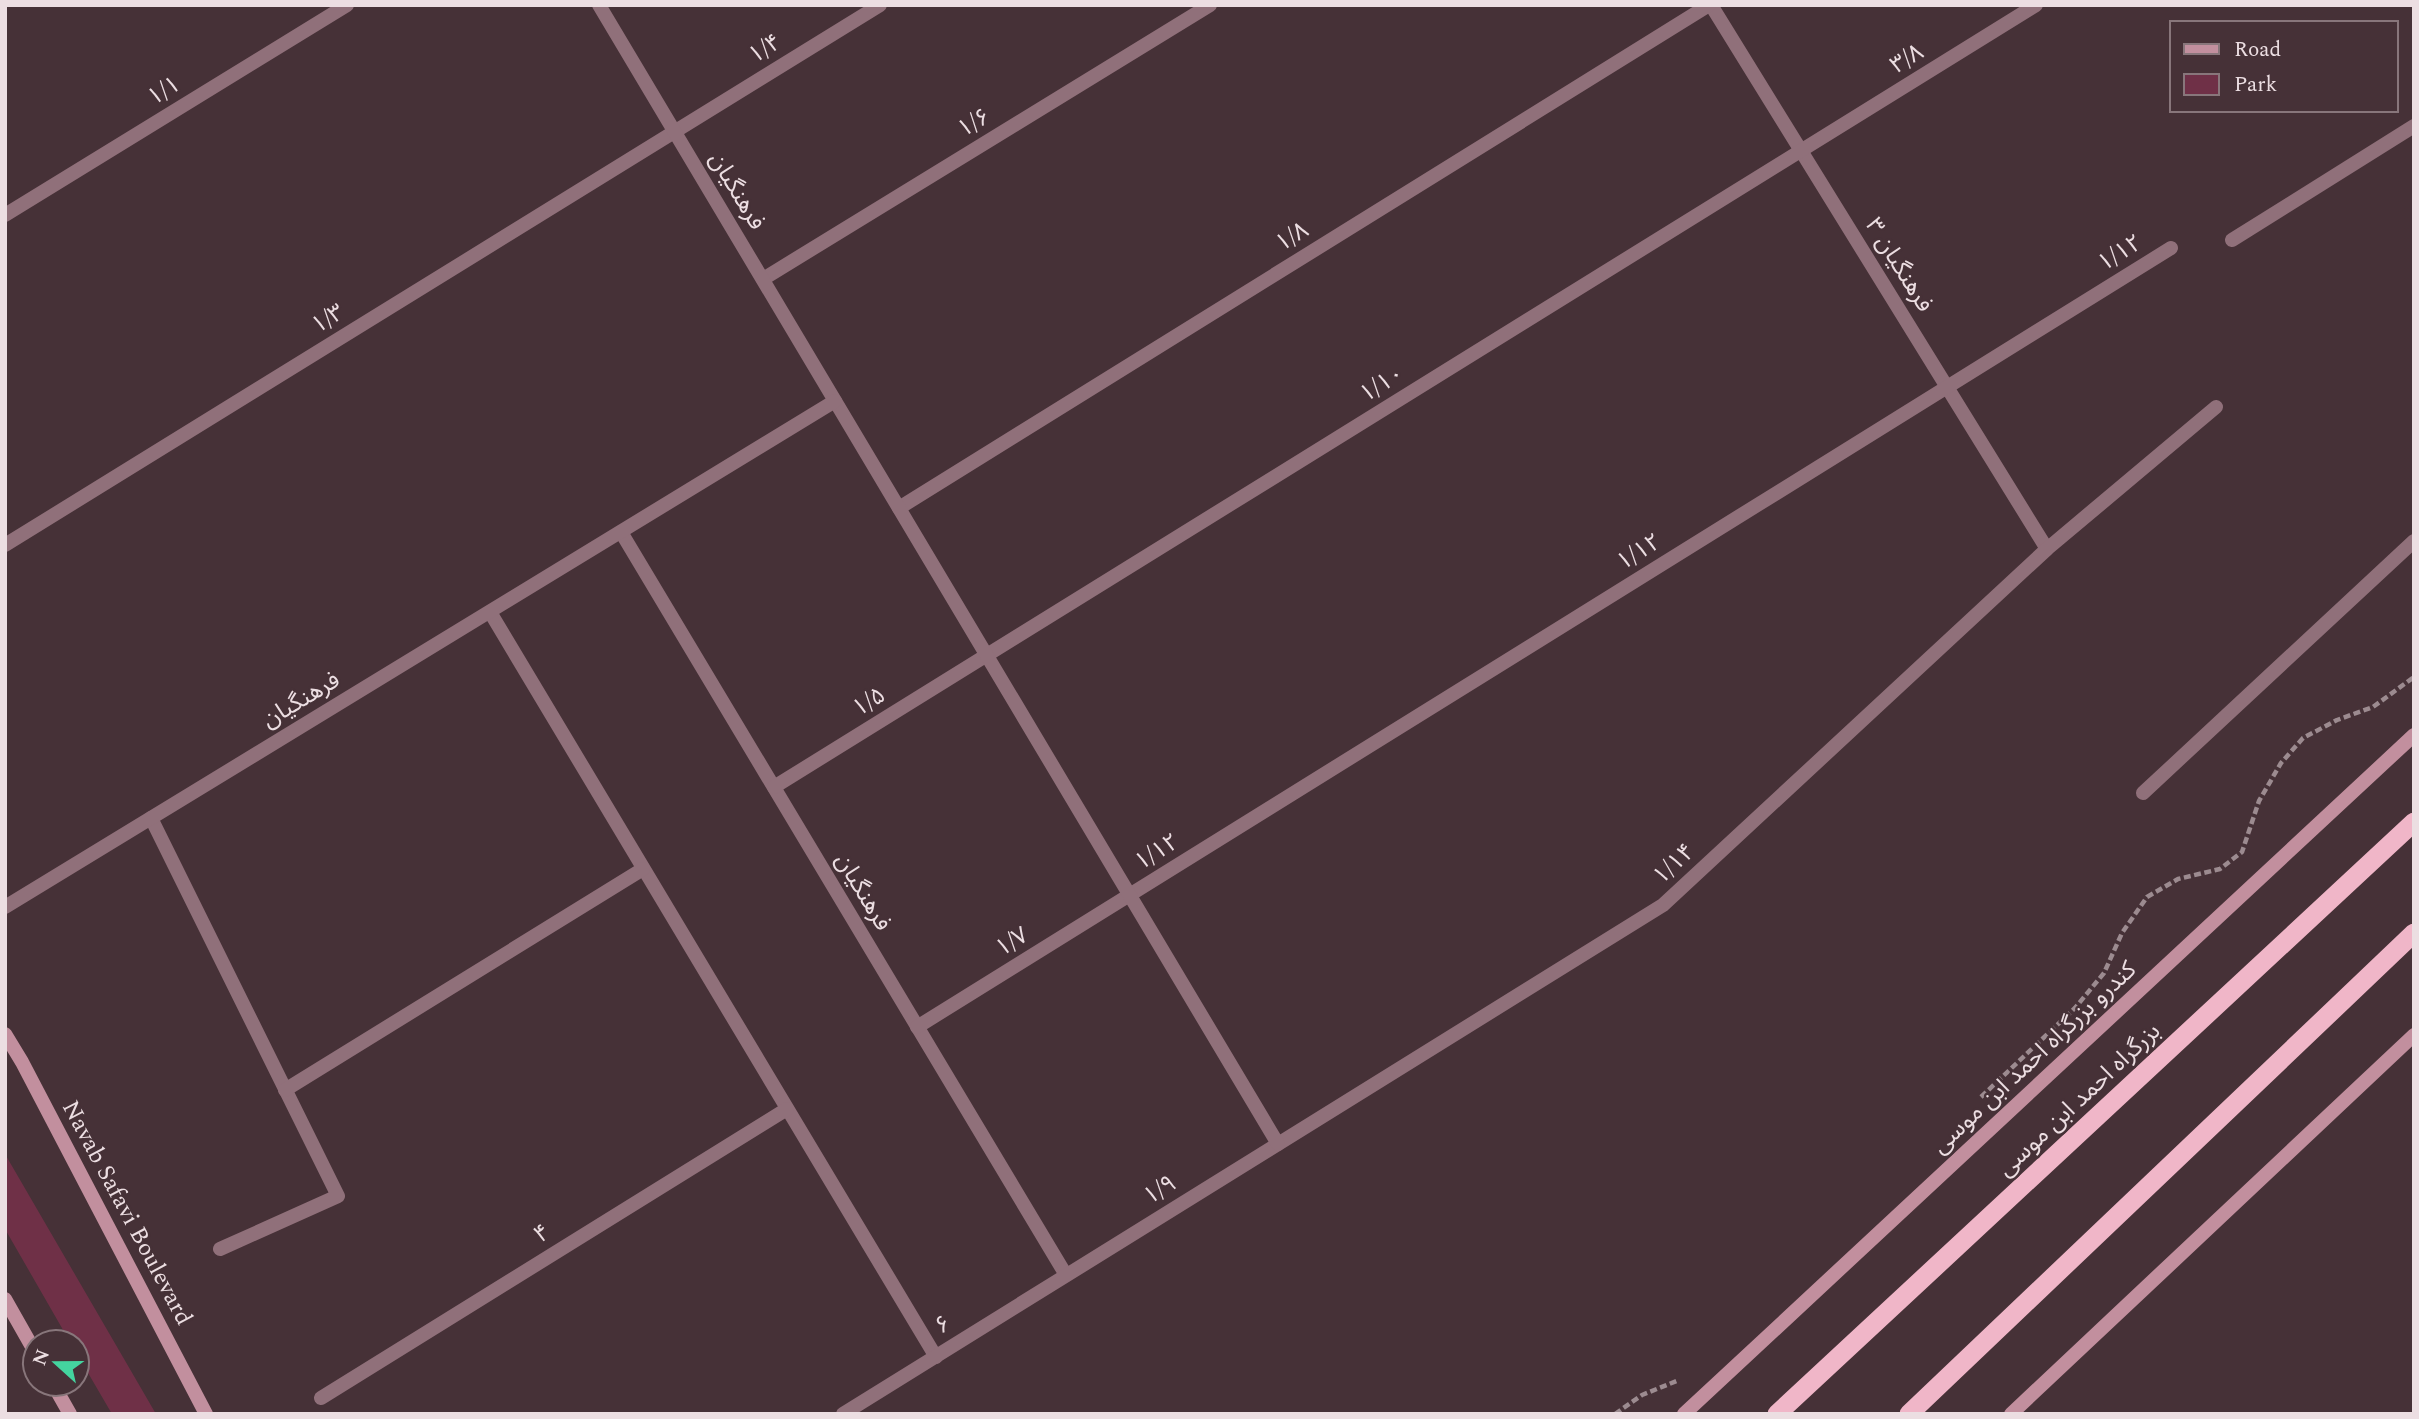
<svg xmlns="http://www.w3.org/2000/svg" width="2419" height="1419" font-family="Spectral,'Noto Sans Arabic',serif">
<rect width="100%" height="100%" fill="#463137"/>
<path fill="#6f3047" d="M5,1154L156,1414H112L77,1354V1342H70L5,1229Z"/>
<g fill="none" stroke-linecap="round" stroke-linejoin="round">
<g stroke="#9c8b90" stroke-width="4.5" stroke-dasharray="7 3.5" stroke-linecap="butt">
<path d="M1981,1097L2075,1008L2104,973L2122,933L2147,897L2178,879L2220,869L2242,852L2259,801L2281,763L2303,738L2337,720L2373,707L2414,677"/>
<path d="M1615,1414L1642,1395L1679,1380"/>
</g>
<g stroke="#90707a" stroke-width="14">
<path d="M1711,5L2047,549"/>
<path d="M5,215L347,5"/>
<path d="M2232,240L2414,126"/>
<path d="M763,279L1210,5"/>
<path d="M899,508L1709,5"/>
<path d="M621,532L1066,1275"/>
<path d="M5,545L880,5"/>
<path d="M490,612L936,1357"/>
<path d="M774,787L2036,5"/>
<path d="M2143,793L2414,541"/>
<path d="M151,818L338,1196L220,1249"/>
<path d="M917,1027L2171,248"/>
<path d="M285,1090L643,869"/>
<path d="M321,1398L787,1109"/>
<path d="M843,1414L1663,905L2047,549L2216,407"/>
</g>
<g stroke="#90707a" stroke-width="14">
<path d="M599,5L1278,1144"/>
<path d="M5,907L835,401"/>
</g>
<g stroke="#c28f9e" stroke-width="14">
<path d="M5,1034L22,1062L206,1414"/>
<path d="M5,1299L35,1352"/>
<path d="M53,1384L70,1414"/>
<path d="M1684,1414L2414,735"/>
<path d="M2011,1414L2414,1035"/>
</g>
<g stroke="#f0b6c8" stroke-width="19">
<path d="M1777,1414L2414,822"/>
<path d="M1909,1414L2414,933"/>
</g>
</g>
<g text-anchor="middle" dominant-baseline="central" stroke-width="5" stroke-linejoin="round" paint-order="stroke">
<g font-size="24" fill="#ecdee2" stroke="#463137">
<text transform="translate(765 49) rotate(-32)">۱/۴</text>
<text transform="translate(1907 59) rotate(-32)">۳/۸</text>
<text transform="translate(164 91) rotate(-32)">۱/۱</text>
<text transform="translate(974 123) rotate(-31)">۱/۶</text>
<text transform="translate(737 191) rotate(59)">فرهنگیان</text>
<text transform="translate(1292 237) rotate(-32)">۱/۸</text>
<text transform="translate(2120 253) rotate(-32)">۱/۱۲</text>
<text transform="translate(1899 265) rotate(58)">فرهنگیان ۳</text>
<text transform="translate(328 319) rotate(-32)">۱/۳</text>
<text transform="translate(1382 384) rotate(-32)">۱/۱۰</text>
<text transform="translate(1639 552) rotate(-32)">۱/۱۲</text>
<text transform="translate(301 700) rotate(-31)">فرهنگیان</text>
<text transform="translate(869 702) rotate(-32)">۱/۵</text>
<text transform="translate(1157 852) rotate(-32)">۱/۱۲</text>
<text transform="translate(1674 864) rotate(-43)">۱/۱۴</text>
<text transform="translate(863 892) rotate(59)">فرهنگیان</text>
<text transform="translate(1012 942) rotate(-32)">۱/۷</text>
<text transform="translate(2034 1058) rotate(-43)">کندرو بزرگراه احمد ابن موسی</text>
<text transform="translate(2079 1100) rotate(-43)">بزرگراه احمد ابن موسی</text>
<text transform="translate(1160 1190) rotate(-32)">۱/۹</text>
<text transform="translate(127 1213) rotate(62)">Navab Safavi Boulevard</text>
<text transform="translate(542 1234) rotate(-32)">۴</text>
<text transform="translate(943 1325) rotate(-32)">۶</text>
</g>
</g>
<rect width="2419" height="1419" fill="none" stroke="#ecdee2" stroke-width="14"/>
<rect x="2170" y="21" width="228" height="91" fill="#463137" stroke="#88767b" stroke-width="2"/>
<rect x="2184" y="44" width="35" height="10" fill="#c28f9e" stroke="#88767b" stroke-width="2"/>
<text x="2234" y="56" font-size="21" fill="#ecdee2">Road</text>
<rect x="2184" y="74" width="35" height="21" fill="#6f3047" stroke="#88767b" stroke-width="2"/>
<text x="2234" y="91" font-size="21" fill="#ecdee2">Park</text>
<g transform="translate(56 1363) rotate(291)"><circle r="33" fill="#463137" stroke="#88767b" stroke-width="2"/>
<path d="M0-5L12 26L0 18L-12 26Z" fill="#44d49f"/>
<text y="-10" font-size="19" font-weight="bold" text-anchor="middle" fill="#ecdee2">N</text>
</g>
</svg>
